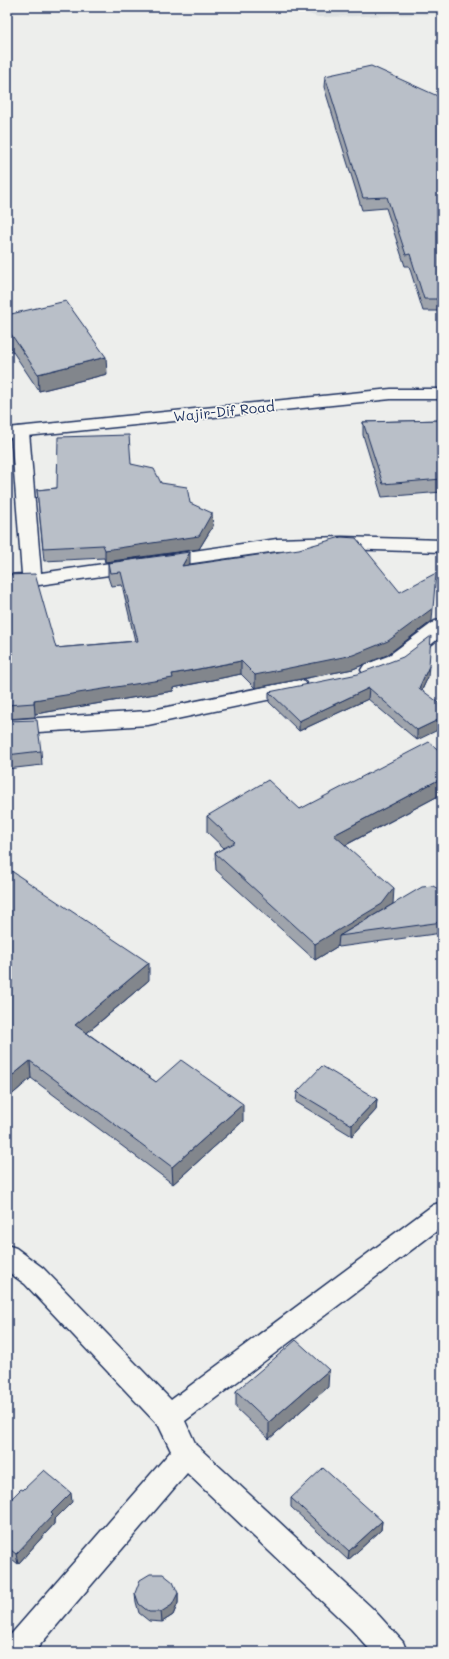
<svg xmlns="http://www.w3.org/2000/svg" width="449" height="1659" font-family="Mali,sans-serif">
<rect width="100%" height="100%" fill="#edeeec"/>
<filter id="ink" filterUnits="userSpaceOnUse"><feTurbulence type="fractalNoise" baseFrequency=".025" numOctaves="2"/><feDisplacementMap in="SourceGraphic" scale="8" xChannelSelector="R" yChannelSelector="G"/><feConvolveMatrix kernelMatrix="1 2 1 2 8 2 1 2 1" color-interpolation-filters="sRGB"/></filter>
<g filter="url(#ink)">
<path fill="#dde0e1" d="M288,7H442V14L318,17Z"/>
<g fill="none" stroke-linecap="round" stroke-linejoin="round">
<defs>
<g id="street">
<path d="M20,427L26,428L29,432L41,573L277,539L342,537L442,540V552L342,549L277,551L32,586L7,587V575L22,574L11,432L14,428Z"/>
<path d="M442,620V636C423,650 389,682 364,675L361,670L364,665L388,656L435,621Z"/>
<path d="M298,680L305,682L308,687L305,692L148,725L7,734V720L148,711Z"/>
<path d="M442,1202V1227L185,1421L196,1445L373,1609L403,1642L407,1652H372L351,1629L187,1473L34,1652H7V1639L171,1451L159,1426L25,1284L7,1271V1245L16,1248L43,1268L171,1400L433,1205Z"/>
</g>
<path id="secondary" d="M391,389H442V399H391L7,438V428Z"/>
</defs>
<use href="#street" stroke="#1b2f5e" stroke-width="3"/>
<use href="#secondary" stroke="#1b2f5e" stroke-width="3"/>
<use href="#street" fill="#f6f6f2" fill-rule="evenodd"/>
<use href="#secondary" fill="#f6f6f2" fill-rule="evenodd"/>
</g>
<g fill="#9fa4ac" stroke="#1b2f5e">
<path d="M325,76L442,98V311H423L409,266H405L386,208L362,210L324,87Z"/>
<path d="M7,315L107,374L39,391L7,343Z"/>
<path d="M442,420V492L382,497L363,435V422Z"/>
<path d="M131,464L161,483L190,503L213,526L199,549L105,562L104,558L44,561L37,490L57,488Z"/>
<path d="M108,563L190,565L400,592L432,621L387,655L353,669L255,688L241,674L173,688V691L35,714V717L7,719V575L56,648L135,641L122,585L111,586L108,577Z"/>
<path d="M428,677L422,690L417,740L368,699L299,731L269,702V692Z"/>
<path d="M7,721L41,751L42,765L7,769Z"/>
<path d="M442,753V794L346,845L393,904L442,892V933L339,947L338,946L315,960L216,870L215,853L224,848L207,832V816L300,809Z"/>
<path d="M7,868L149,980L87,1033L156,1082L243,1121L173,1184L31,1078L7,1099Z"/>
<path d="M297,1092L377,1099L376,1110L352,1136L296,1102Z"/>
<path d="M328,1387L269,1439L236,1408V1391Z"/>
<path d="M23,1490L72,1502L54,1520V1524L18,1564L7,1555V1503Z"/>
<path d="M291,1498L382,1521L381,1530L348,1560L291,1507Z"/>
<path d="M135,1593H178V1603L173,1615L162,1622L149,1621L139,1613L136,1602Z"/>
</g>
<g fill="#82868c" stroke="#1b2f5e">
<path d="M106,357L107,374L39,391L38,374Z"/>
<path d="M212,513L213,526L199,549L105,562V550Z"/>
<path d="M190,552V565L182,566Z"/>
<path d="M433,608L432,621L387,655L353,669L255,688V675Z"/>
<path d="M241,661V674L173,688V691L35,714L34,700Z"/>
<path d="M429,666L428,677L418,698L419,688Z"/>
<path d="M369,688L368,699L299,731V721Z"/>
<path d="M442,718V728L417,740V730Z"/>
<path d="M442,778V794L334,851V835Z"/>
<path d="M394,888L393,904L339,936L338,946L315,960V944Z"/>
<path d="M149,963V980L76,1042L75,1025Z"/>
<path d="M30,1061L31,1078L7,1099V1080Z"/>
<path d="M377,1099L376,1110L352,1136V1125Z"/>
<path d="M243,1104V1121L173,1184L172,1167Z"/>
<path d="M329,1370L328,1387L269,1439V1422Z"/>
<path d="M71,1493L72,1502L54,1520V1524L18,1564L16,1554L51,1513Z"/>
<path d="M382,1521L381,1530L348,1560L349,1551Z"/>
<path d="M178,1593V1603L173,1615L162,1622L161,1612Z"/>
</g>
<g fill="#b9bfc8" stroke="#1b2f5e">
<path d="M371,66L442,98V299H424L410,254L406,255L387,197L363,198L325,76Z"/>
<path d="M66,301L106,357L38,374L7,328V315Z"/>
<path d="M442,420V479L383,484L363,422Z"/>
<path d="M129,435L131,464L154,469L161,483L187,487L190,503L212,513L199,536L105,550L103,545L43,548L37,490L57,488L58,437Z"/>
<path d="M341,537L356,538L400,592L436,573L433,608L388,641L353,655L255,675L241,661L172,674L173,678L34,700V703L7,705V575L35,574L56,648L138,641L121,572L110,573L108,563L190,552L182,566L299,549Z"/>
<path d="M431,636L429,666L419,688L442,705V718L417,730L369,688L299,721L269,692L358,674L403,657Z"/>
<path d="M37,720L41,751L7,755V721Z"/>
<path d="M429,742L442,753V778L334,835L394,888L382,904L315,944L215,853L235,842L207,816L268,780L300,809Z"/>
<path d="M7,868L149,963L75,1025L156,1082L181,1060L243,1104L172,1167L30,1061L7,1080Z"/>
<path d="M433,886L440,890L442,892V922L339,936L422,887Z"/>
<path d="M322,1066L377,1099L352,1125L297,1092Z"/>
<path d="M296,1340L329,1370L269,1422L236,1391Z"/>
<path d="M323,1468L382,1521L349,1551L291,1498Z"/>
<path d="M44,1470L71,1493L51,1513L53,1515L16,1554L7,1547V1503L21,1489L23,1490Z"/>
<path d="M150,1574H163L173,1582L178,1593L172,1605L161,1612H149L139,1604L135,1593L140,1580Z"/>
<path d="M241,1650L249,1652H234Z"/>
</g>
</g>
<g text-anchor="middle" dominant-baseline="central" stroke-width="3.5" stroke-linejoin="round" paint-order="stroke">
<g font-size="14" fill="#1b2f5e" stroke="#f6f6f2">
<text transform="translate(224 411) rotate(-6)">Wajir-Dif Road</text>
</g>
</g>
<rect width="449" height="1659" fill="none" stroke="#f6f6f2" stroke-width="24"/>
<rect x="12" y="12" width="425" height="1635" fill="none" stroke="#1b2f5e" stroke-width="1.5" filter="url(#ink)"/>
</svg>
